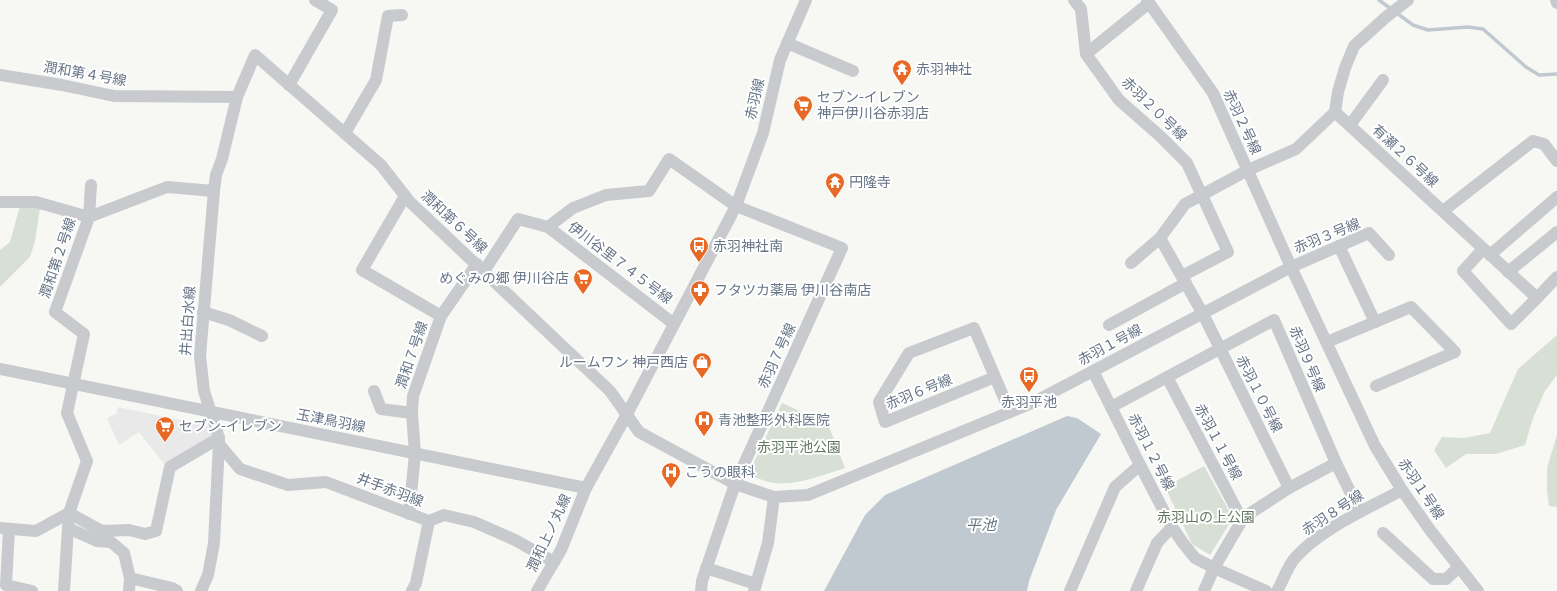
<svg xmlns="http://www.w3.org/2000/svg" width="1557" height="591" font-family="Karla,'Noto Sans JP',sans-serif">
<rect width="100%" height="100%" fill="#f7f8f4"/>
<path fill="#e8e9e8" d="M118,407L205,425L210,429L212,435L165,465L139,432L119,445L107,418L116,414Z"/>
<g fill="#d8dfd5">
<path d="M20,206L40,208L35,241L30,257L0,287V250L10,242Z"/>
<path d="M1557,335V375L1545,391L1533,418L1525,445L1496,454H1466L1446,468L1434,450L1442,437L1464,438L1490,433L1518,369Z"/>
<path d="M782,403L828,424L845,468C826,474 796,486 775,483C766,482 757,478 748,475Z"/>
<path d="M1557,435V506L1556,507L1549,506L1547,491V468Z"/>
<path d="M1204,466L1233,518L1210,555L1192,544L1165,487Z"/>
</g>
<path fill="#c0c9cf" d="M1067,416L1077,418L1101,434L1056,510L1029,581L1027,591H824L865,515L885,495Z"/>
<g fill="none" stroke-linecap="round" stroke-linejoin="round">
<path stroke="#c0c9cf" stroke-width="3.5" d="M1379,0L1413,25L1428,30L1468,27L1483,29L1526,67L1539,75L1557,74"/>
<g stroke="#c8cace" stroke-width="12">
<path d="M1074,0L1081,9L1086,54L1119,100L1160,136L1187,163L1228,252L1182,276"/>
<path d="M1147,0L1213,93L1291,267L1375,446L1402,490L1430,530L1478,591"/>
<path d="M1408,0L1386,17L1354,46L1345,68L1338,92L1335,112L1537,298L1557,277"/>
<path d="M1556,0L1557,3"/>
<path d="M787,43L853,71"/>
<path d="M1086,54L1149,3"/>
<path d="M0,75L62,85L114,96L237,97"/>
<path d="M289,85L332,10L315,0"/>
<path d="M1350,125L1383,80"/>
<path d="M345,133L376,80L388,16L402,15"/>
<path d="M91,185L89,217L55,312L84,334L67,413L87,461L69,513L68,528L97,541L111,542L124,553L130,578L129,591"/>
<path d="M405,196L362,270L441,316"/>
<path d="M0,202H36L89,217L167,187L214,191"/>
<path d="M1443,211L1533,141L1544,144L1557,161"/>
<path d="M548,227L674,324"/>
<path d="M1160,238L1203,314L1289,488"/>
<path d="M1339,246L1375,322"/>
<path d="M1483,249L1463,271L1511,324L1537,298"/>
<path d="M1490,255L1557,197"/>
<path d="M1131,263L1160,238L1185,204L1248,170L1296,149L1335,112"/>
<path d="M484,271L518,219L548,227L573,208L606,195L649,191L669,159L736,206L842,248L735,484L702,581L701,591"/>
<path d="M1508,272L1557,232"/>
<path d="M203,312L229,320L262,336"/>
<path d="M1109,325L1186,283"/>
<path d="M1327,342L1411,307L1455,352L1376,386"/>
<path d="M0,369L586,488"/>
<path d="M1093,371L1140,465L1172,527L1183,543L1195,558L1214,568L1266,591"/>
<path d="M995,377L885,422L879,402L909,353L974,328L1010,412"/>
<path d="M1167,377L1242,520"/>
<path d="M374,391L381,409L412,413"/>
<path d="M1111,407L1274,320L1336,463L1360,512"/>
<path d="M219,444L240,469L288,485L326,482L429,521L444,515L474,522L515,540L554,562"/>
<path d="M409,514L415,454L412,413L413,396L441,316L477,264"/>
<path d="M0,528L36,531L69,513L102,531L129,530L145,534L156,531L170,467L219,438"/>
<path d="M9,529L6,585L32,591"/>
<path d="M1383,533L1433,579H1446L1459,567"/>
<path d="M706,568L756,584"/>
<path d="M130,578L172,588L177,591"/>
<path d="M64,591L68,528"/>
<path d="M201,591L208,575L214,543L219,444V438L204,391L200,356L214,191L216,175L222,159L237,97L255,55L381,165L409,201L610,391L639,432L735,484L774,497L808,495L1032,403L1291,267L1369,233L1389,255"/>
<path d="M412,591L416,583L429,521"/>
<path d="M537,591L561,550L586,488L626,416L736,206L763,133L780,60L806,0"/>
<path d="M754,591L768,543L774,497"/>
<path d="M1070,591L1115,487L1140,465"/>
<path d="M1136,591L1157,543L1172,527"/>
<path d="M1204,591L1214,568L1242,520L1249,514L1289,488L1336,463"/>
<path d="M1277,591C1283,581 1287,567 1295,558C1322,528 1367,509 1402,490"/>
</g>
</g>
<defs>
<symbol id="temple-pin" viewBox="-11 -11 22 30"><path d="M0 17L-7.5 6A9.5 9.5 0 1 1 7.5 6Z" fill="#e76925" stroke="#fff"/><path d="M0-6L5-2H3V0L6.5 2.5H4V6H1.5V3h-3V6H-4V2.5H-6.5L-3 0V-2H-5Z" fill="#fff"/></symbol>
<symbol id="supermarket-pin" viewBox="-11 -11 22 30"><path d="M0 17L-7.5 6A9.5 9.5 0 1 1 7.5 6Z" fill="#e76925" stroke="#fff"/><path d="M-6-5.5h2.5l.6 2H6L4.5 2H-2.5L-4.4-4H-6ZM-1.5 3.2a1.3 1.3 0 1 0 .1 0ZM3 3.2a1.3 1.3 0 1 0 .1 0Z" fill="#fff"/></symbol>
<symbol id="bus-pin" viewBox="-11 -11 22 30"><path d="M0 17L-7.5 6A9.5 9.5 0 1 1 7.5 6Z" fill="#e76925" stroke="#fff"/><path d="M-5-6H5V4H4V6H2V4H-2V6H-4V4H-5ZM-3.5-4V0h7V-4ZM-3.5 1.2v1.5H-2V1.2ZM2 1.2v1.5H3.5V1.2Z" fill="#fff"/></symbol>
<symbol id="pharmacy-pin" viewBox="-11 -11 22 30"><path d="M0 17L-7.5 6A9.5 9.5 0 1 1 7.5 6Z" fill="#e76925" stroke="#fff"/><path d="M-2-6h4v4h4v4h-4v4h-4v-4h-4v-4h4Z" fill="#fff"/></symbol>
<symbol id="shop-pin" viewBox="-11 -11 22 30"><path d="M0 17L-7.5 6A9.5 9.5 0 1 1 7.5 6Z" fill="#e76925" stroke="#fff"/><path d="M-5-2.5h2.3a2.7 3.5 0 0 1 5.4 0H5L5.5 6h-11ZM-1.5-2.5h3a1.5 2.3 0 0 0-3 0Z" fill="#fff"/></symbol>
<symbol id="hospital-pin" viewBox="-11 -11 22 30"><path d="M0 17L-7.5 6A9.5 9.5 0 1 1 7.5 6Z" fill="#e76925" stroke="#fff"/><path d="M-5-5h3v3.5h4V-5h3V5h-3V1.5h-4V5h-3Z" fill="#fff"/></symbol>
</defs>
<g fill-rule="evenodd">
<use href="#temple-pin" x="891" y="58" width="22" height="30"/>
<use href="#supermarket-pin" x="792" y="94" width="22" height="30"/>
<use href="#temple-pin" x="824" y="171" width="22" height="30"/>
<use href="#bus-pin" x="688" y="235" width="22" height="30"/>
<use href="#supermarket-pin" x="572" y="267" width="22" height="30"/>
<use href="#pharmacy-pin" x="689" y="279" width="22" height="30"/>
<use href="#shop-pin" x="691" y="351" width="22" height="30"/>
<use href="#bus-pin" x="1018" y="365" width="22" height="30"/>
<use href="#hospital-pin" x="693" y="409" width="22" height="30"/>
<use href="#supermarket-pin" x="154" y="415" width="22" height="30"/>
<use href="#hospital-pin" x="660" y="461" width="22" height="30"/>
</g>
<g text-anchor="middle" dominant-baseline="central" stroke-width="4" stroke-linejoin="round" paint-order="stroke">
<g font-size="14" fill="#667486" stroke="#fff" text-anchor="start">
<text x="916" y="69">赤羽神社</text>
<text x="817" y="97">セブン-イレブン<tspan x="817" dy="16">神戸伊川谷赤羽店</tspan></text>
<text x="849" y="182">円隆寺</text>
<text x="713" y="246">赤羽神社南</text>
<text x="569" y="278" text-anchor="end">めぐみの郷 伊川谷店</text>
<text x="714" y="290">フタツカ薬局 伊川谷南店</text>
<text x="688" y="362" text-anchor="end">ルームワン 神戸西店</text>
<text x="1029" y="402" text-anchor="middle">赤羽平池</text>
<text x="718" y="420">青池整形外科医院</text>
<text x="179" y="426">セブン-イレブン</text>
<text x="685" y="472">こうの眼科</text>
</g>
<g font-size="14" fill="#667486" stroke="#fff">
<text transform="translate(85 74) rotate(10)">潤和第４号線</text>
<text transform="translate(755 99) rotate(-77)">赤羽線</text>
<text transform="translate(1154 109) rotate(44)">赤羽２０号線</text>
<text transform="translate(1242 122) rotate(65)">赤羽２号線</text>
<text transform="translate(1405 156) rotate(43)">有瀬２６号線</text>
<text transform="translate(454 222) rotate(43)">潤和第６号線</text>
<text transform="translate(1327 236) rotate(-22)">赤羽３号線</text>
<text transform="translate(58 258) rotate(-71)">潤和第２号線</text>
<text transform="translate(620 263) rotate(37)">伊川谷里７４５号線</text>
<text transform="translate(188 321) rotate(-86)">井出白水線</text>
<text transform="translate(1110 345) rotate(-28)">赤羽１号線</text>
<text transform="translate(412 355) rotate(-71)">潤和７号線</text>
<text transform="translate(777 356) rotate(-65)">赤羽７号線</text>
<text transform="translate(1307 359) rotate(67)">赤羽９号線</text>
<text transform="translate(919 392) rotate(-22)">赤羽６号線</text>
<text transform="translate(1259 394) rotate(63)">赤羽１０号線</text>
<text transform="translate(331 421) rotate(11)">玉津鳥羽線</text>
<text transform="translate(1218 442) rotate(62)">赤羽１１号線</text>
<text transform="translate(1151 452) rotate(63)">赤羽１２号線</text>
<text transform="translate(1421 489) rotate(56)">赤羽１号線</text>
<text transform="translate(390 490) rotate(21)">井手赤羽線</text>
<text transform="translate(1333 513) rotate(-33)">赤羽８号線</text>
<text transform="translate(549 533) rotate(-65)">潤和上ノ丸線</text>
</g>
<g font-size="14" fill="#637861" stroke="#fff">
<text x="799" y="447">赤羽平池公園</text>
<text x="1206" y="517">赤羽山の上公園</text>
</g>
<g font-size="15" font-style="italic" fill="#627582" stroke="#fff">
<text x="981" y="525">平池</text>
</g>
</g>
</svg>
